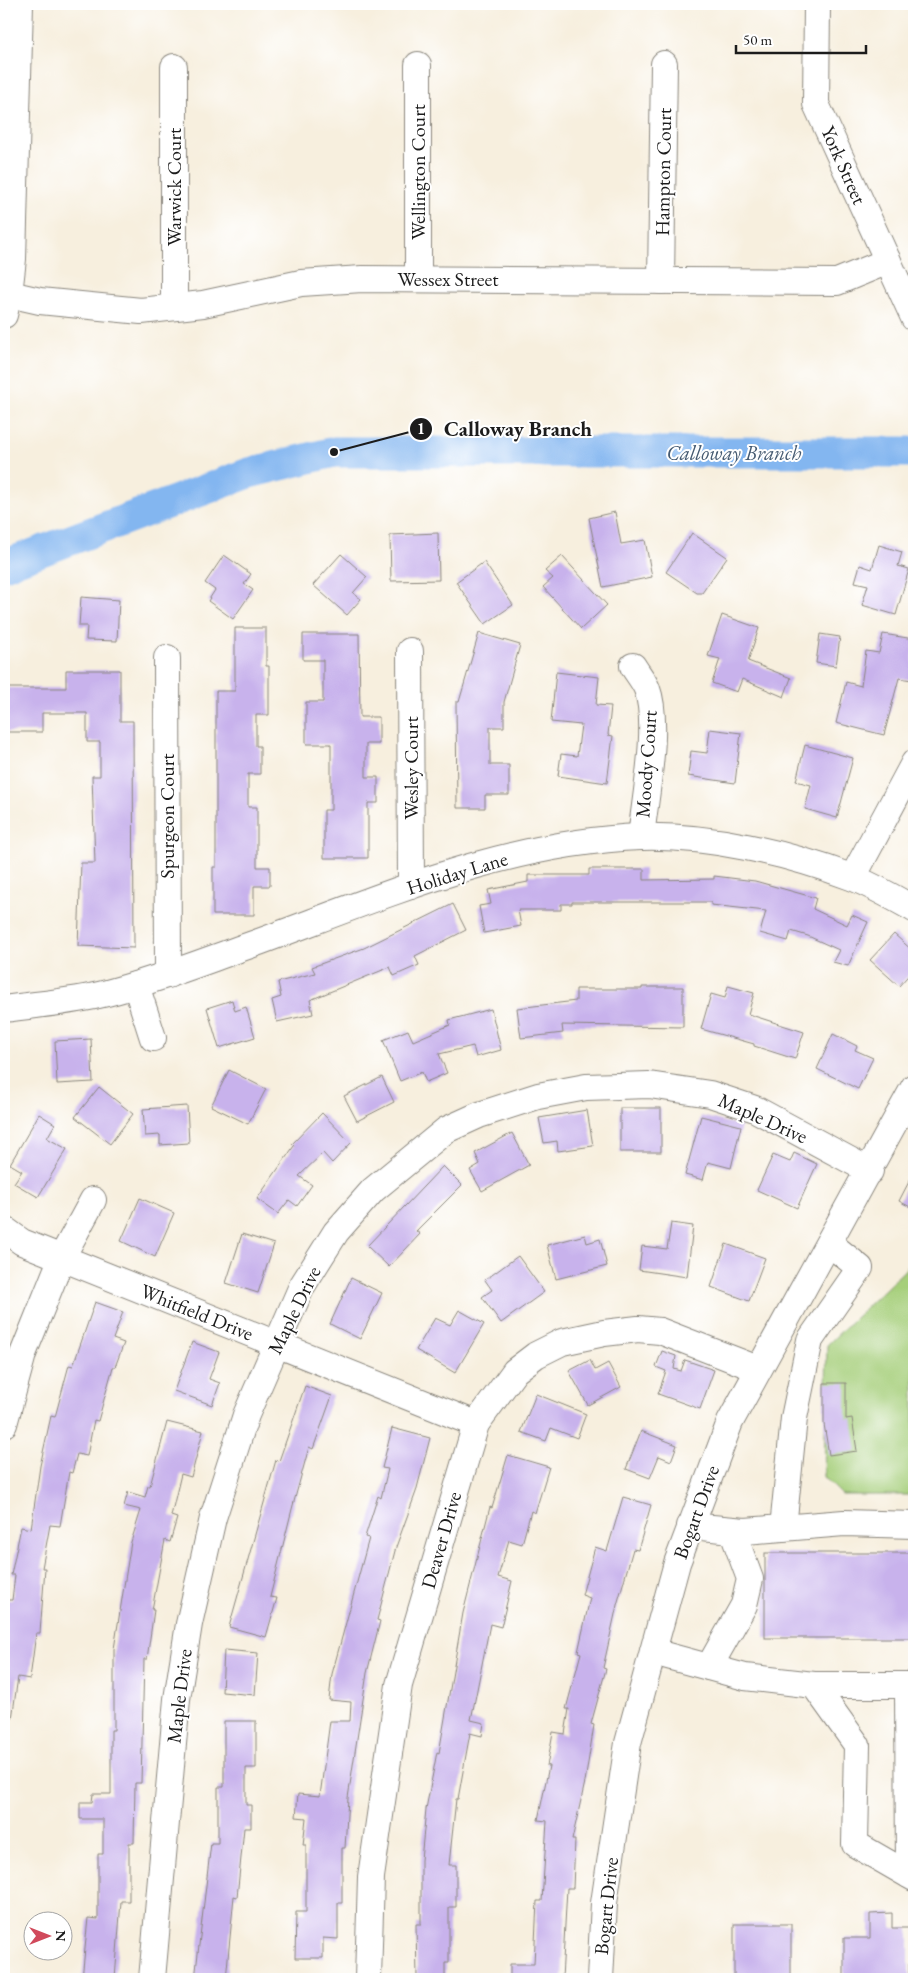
<svg xmlns="http://www.w3.org/2000/svg" width="918" height="1983" font-family="'EB Garamond',serif">
<rect width="100%" height="100%" fill="#fff"/>
<filter id="ink" filterUnits="userSpaceOnUse"><feTurbulence type="fractalNoise" baseFrequency=".02" numOctaves="2"/><feDisplacementMap in="SourceGraphic" scale="10" xChannelSelector="R" yChannelSelector="G"/><feConvolveMatrix kernelMatrix="1 2 1 2 8 2 1 2 1" color-interpolation-filters="sRGB"/></filter>
<filter id="wash" filterUnits="userSpaceOnUse"><feTurbulence type="fractalNoise" baseFrequency=".0096" numOctaves="4" result="noise"/><feDisplacementMap in="SourceGraphic" scale="20" xChannelSelector="R" yChannelSelector="G"/><feGaussianBlur stdDeviation="1.12" result="paint"/><feColorMatrix in="noise" values="0 0 0 0 0 0 0 0 0 0 0 0 0 0 0 0 0 1.4 0 .05"/><feComposite in="paint" operator="in"/></filter>
<g filter="url(#wash)">
<rect width="100%" height="100%" fill="#f7efde"/>
<path fill="#a6cf7a" stroke="#61764b" d="M914,1261V1495H842L824,1477L827,1345Z"/>
<g fill="none" stroke-linecap="round" stroke-linejoin="round">
<path stroke="#83b6f0" stroke-width="31" d="M4,565L249,473L334,452H914"/>
</g>
<g id="blocks">
<g fill="#c8b2ec">
<path d="M615,512L621,544L645,540L652,577L603,587L589,518Z"/>
<path d="M438,533L439,580L391,581L390,535Z"/>
<path d="M692,533L727,557L702,593H697L666,572Z"/>
<path d="M879,545L902,552L898,566L909,569L896,615L862,605L868,585L855,582L860,565L872,569Z"/>
<path d="M341,554L367,577L353,593L361,599L347,615L313,585Z"/>
<path d="M224,555L251,574L244,584L253,590L233,619L208,601L215,590L205,583Z"/>
<path d="M562,556L607,605L581,629L543,587L553,578L545,571Z"/>
<path d="M484,562L513,605L485,624L456,582Z"/>
<path d="M81,597L119,600L117,641L86,640L87,626H79Z"/>
<path d="M722,615L759,628L748,661L791,678L784,697L742,679L737,692L712,683L720,659L708,656Z"/>
<path d="M235,628H266V666H269V715H256V746H260V774H248V807H257V867H270V886H254V915H213V867H216V691H235Z"/>
<path d="M479,633L520,645L504,702V727H490V765H509V795H485V808H457L456,702H459Z"/>
<path d="M303,634H359L360,717H379V744H366V777H378V803H368V858H324V810H331V744H306V702H323V660H303Z"/>
<path d="M820,634L840,637L836,666L816,663Z"/>
<path d="M883,634L914,639L912,680L899,678L884,735L836,723L846,682L861,686L866,651L879,653Z"/>
<path d="M66,670H120V721H133L134,948L78,946L81,863H95L92,776H100V742H87V713H42V732H4V688H66Z"/>
<path d="M556,672L599,677L596,705L611,706L608,735L613,736L607,783L558,776L561,754L577,756L581,725L551,722Z"/>
<path d="M710,729L741,733L735,783L688,776L691,751L707,753Z"/>
<path d="M805,745L853,758L837,818L805,809L811,785L796,781Z"/>
<path d="M589,869H644V880L714,879V876L755,881L816,898L813,909L847,925L852,915L868,922L848,966L833,962L839,950L808,936L791,931L788,941L760,933L766,911L711,905V902H572V904H561V910H518L521,926L484,933L479,906L491,904L488,890L528,882V875H589Z"/>
<path d="M453,904L466,930L415,956L419,965L394,976L390,967L310,1000L313,1014L277,1022L272,1000L281,997L278,982L315,973L312,967L364,948Z"/>
<path d="M894,934L914,952V969L899,986L870,960Z"/>
<path d="M728,986L754,993L748,1014L804,1032L795,1059L754,1046V1044L701,1029L711,994L725,998Z"/>
<path d="M642,987H683V1027L562,1025L563,1033L521,1038L517,1008L576,1001V989H642Z"/>
<path d="M232,1000L235,1011L246,1007L255,1037L219,1048L207,1008Z"/>
<path d="M491,1009L501,1050L476,1057L473,1046L439,1054L447,1073L426,1082L422,1072L400,1081L383,1040L408,1030L413,1041L450,1025L449,1020Z"/>
<path d="M833,1034L857,1046L855,1050L873,1058L858,1089L817,1069Z"/>
<path d="M91,1039L93,1082L57,1084L55,1041Z"/>
<path d="M229,1070L266,1089L248,1124L211,1106Z"/>
<path d="M382,1077L394,1102L357,1121L344,1096Z"/>
<path d="M99,1087L133,1114L110,1144L75,1117Z"/>
<path d="M187,1106L189,1143L160,1145V1135L145,1136L143,1109Z"/>
<rect x="620" y="1108" width="41" height="44"/>
<path d="M587,1110L593,1146L558,1151L557,1141L544,1143L539,1118Z"/>
<path d="M322,1113L351,1143L332,1163L323,1153L299,1176L312,1185L297,1206L289,1200L278,1214L257,1199L294,1146L292,1144Z"/>
<path d="M39,1114L55,1124L47,1138L67,1149L38,1197L14,1183L22,1171L10,1164Z"/>
<path d="M701,1116L741,1126L731,1168L708,1162L703,1180L685,1175Z"/>
<path d="M512,1133L529,1165L482,1191L470,1170L480,1164L475,1153Z"/>
<path d="M794,1153L817,1164L797,1208L757,1190L773,1155L790,1162Z"/>
<path d="M443,1166L462,1185L416,1231L420,1234L389,1267L367,1246Z"/>
<path d="M914,1172V1209L899,1201Z"/>
<path d="M140,1198L174,1213L155,1257L121,1241Z"/>
<path d="M671,1223L693,1226L687,1277L639,1270L642,1246L667,1249Z"/>
<path d="M242,1234L274,1244L258,1293L226,1283Z"/>
<path d="M585,1235L587,1243L600,1239L607,1266L556,1279L547,1245Z"/>
<path d="M726,1244L765,1258L749,1301L711,1287Z"/>
<path d="M518,1256L544,1292L501,1323L482,1297L492,1290L485,1280Z"/>
<path d="M351,1278L382,1293L360,1339L330,1324Z"/>
<path d="M95,1302L123,1312L113,1339L124,1343L115,1367H113L98,1421L94,1420L87,1456L77,1454L72,1473L69,1472L60,1526L50,1525L42,1568H45L40,1633H36L30,1679L18,1677L12,1719L4,1718V1600H12L15,1575H11L21,1527L31,1529L40,1466L51,1416L55,1417L69,1365L73,1366Z"/>
<path d="M459,1310L484,1324L455,1373L416,1350L435,1318L450,1325Z"/>
<path d="M192,1342L219,1352L209,1379L220,1383L212,1405L174,1391Z"/>
<path d="M662,1351L676,1356L674,1369L681,1371L685,1360L714,1370L700,1409L658,1394L666,1371L656,1367Z"/>
<path d="M590,1360L595,1370L608,1363L621,1387L588,1405L569,1371Z"/>
<path d="M824,1383H846V1419L852,1418L857,1451L829,1455L824,1424Z"/>
<path d="M305,1386L332,1396L313,1449L309,1447L292,1509L270,1597L277,1598L266,1637L229,1627L276,1460L279,1461Z"/>
<path d="M536,1394L586,1414L577,1438L551,1428L546,1441L521,1432Z"/>
<path d="M167,1422L203,1431L191,1477L181,1474L171,1516L177,1518L170,1542L165,1540L152,1610H154L147,1659H144L141,1783H135L134,1843H129V1901H121L115,1979H82L88,1918L98,1919V1854H103V1819H80V1802H92L93,1794H111V1730H114V1649L131,1542L141,1510L124,1506L128,1492L145,1497L148,1486H150Z"/>
<path d="M392,1428L430,1438L416,1492L396,1547L377,1620L380,1621L367,1673L348,1798L345,1848H342V1903H338V1939L323,1938V1958H295L296,1912H306V1845H303L306,1818L296,1817L298,1794L320,1796L330,1721H350L351,1702L329,1700L332,1674L369,1538L365,1537L378,1496L381,1498L388,1469L382,1468Z"/>
<path d="M641,1431L677,1445L671,1461L659,1456L650,1478L626,1469Z"/>
<path d="M508,1455L549,1467L535,1513L531,1511L522,1544L509,1540L498,1577L512,1581L501,1627L490,1624L471,1720L484,1723L482,1736L470,1733L458,1799H456L449,1865H456V1907H449V1963H445V1979H417L416,1924H421V1860L426,1809L437,1752L439,1753L463,1613L490,1507L492,1508Z"/>
<path d="M623,1497L651,1505L638,1550L633,1549L617,1605L603,1668L606,1669L591,1724L594,1725L585,1782L572,1840H575L573,1888H567L562,1979H510V1964H534L537,1901H542L547,1821L538,1820L549,1766H547L553,1732L565,1734L569,1709H566L581,1653L578,1652L590,1598L582,1595L595,1547L607,1551Z"/>
<rect x="765" y="1553" width="149" height="85"/>
<path d="M224,1650L258,1653L255,1695L222,1692Z"/>
<path d="M224,1721H256V1768H246V1805H251V1828H244L237,1897L234,1896L226,1979H195L211,1843H218V1787H224Z"/>
<path d="M892,1913V1928H909V1979H844V1938H870V1914Z"/>
<rect x="734" y="1924" width="57" height="55"/>
</g>
</g>
</g>
<g filter="url(#ink)">
<use href="#blocks" fill-opacity="0" stroke="#8a867d" stroke-width="1"/>
<g fill="none" stroke-linecap="round" stroke-linejoin="round">
<defs>
<g id="minor">
<path d="M817,4L816,104L914,318"/>
<path d="M418,279V65"/>
<path d="M661,281L664,64"/>
<path d="M9,294L40,301L141,311L203,304L301,283L362,279L837,282L888,261"/>
<path d="M174,307V67"/>
<path d="M4,315L9,294L13,259L20,4"/>
<path d="M410,651L411,886"/>
<path d="M167,658L168,975"/>
<path d="M633,666C637,673 644,681 647,689C660,724 645,798 641,837"/>
<path d="M853,877L914,763"/>
<path d="M136,985L153,1038"/>
<path d="M4,1009C38,1004 74,1002 107,993C158,980 207,960 256,943C381,897 506,842 641,837C709,835 787,853 851,877C872,885 894,898 914,909"/>
<path d="M4,1229L22,1242L476,1424"/>
<path d="M4,1424L23,1354L62,1257L93,1200"/>
<path d="M690,1526L745,1531L844,1523L914,1525"/>
<path d="M783,1528L794,1418L810,1340L860,1268L829,1243"/>
<path d="M653,1652L745,1677L814,1685L857,1745L855,1844L914,1878"/>
<path d="M709,1667L744,1605L750,1579L732,1530"/>
<path d="M814,1685H914"/>
<path d="M908,1685L909,1875"/>
<path d="M152,1979L177,1699L189,1624L213,1518L246,1415L302,1286L336,1232L373,1190L446,1130L479,1115L538,1096L586,1087L649,1085L710,1094L755,1109L870,1171"/>
<path d="M368,1979L371,1877L399,1685L476,1424L515,1371L536,1355L562,1342L604,1333L638,1329L660,1331L758,1369"/>
<path d="M600,1979L604,1903L628,1743L677,1563L730,1422L914,1087"/>
</g>
</defs>
<use href="#minor" stroke="#8a867d" stroke-width="28"/>
<use href="#minor" stroke="#fff" stroke-width="26"/>
</g>
</g>
<g text-anchor="middle" dominant-baseline="central" stroke-width="4" stroke-linejoin="round" paint-order="stroke">
<g font-size="20" fill="#1c1c1c" stroke="#fff">
<text transform="translate(844 165) rotate(66)">York Street</text>
<text transform="translate(418 172) rotate(-90)">Wellington Court</text>
<text transform="translate(663 172) rotate(-89)">Hampton Court</text>
<text transform="translate(174 187) rotate(-90)">Warwick Court</text>
<text x="448" y="279">Wessex Street</text>
<text transform="translate(646 764) rotate(-86)">Moody Court</text>
<text transform="translate(411 768) rotate(-90)">Wesley Court</text>
<text transform="translate(167 816) rotate(-90)">Spurgeon Court</text>
<text transform="translate(457 873) rotate(-17)">Holiday Lane</text>
<text transform="translate(763 1118) rotate(24)">Maple Drive</text>
<text transform="translate(294 1310) rotate(-64)">Maple Drive</text>
<text transform="translate(197 1312) rotate(22)">Whitfield Drive</text>
<text transform="translate(696 1512) rotate(-70)">Bogart Drive</text>
<text transform="translate(441 1540) rotate(-74)">Deaver Drive</text>
<text transform="translate(179 1696) rotate(-83)">Maple Drive</text>
<text transform="translate(606 1906) rotate(-84)">Bogart Drive</text>
</g>
<g font-size="21" font-style="italic" fill="#455a71" stroke="#fff">
<text x="734" y="452">Calloway Branch</text>
</g>
</g>
<path fill="none" stroke="#1c1c1c" stroke-width="2" d="M334 452L421 429"/>
<g fill="#1c1c1c" stroke="#fff" stroke-width="2">
<circle cx="334" cy="452" r="5"/>
<circle cx="421" cy="429" r="12"/>
</g>
<g font-size="15" text-anchor="middle" font-weight="bold" fill="#fff">
<text x="421" y="434">1</text>
</g>
<g font-size="21" text-anchor="middle" font-weight="bold" fill="#1c1c1c" stroke="#fff" stroke-width="4" stroke-linejoin="round" paint-order="stroke">
<text x="518" y="436">Calloway Branch</text>
</g>
<rect width="918" height="1983" fill="none" stroke="#fff" stroke-width="20"/>
<g transform="translate(48 1936) rotate(90)"><circle r="24" fill="#ffffff" stroke="#a4a4a4"/>
<path d="M0-4L9 19L0 12L-9 19Z" fill="#d1495b"/>
<text y="-8" font-size="14" font-weight="bold" text-anchor="middle" fill="#1c1c1c">N</text>
</g>
<path d="M736 45v8h130v-8" fill="none" stroke="#1c1c1c" stroke-width="2.5"/>
<text x="743" y="45" font-size="15" fill="#1c1c1c" stroke="#ffffff" stroke-width="4" paint-order="stroke">50 m</text>
</svg>
